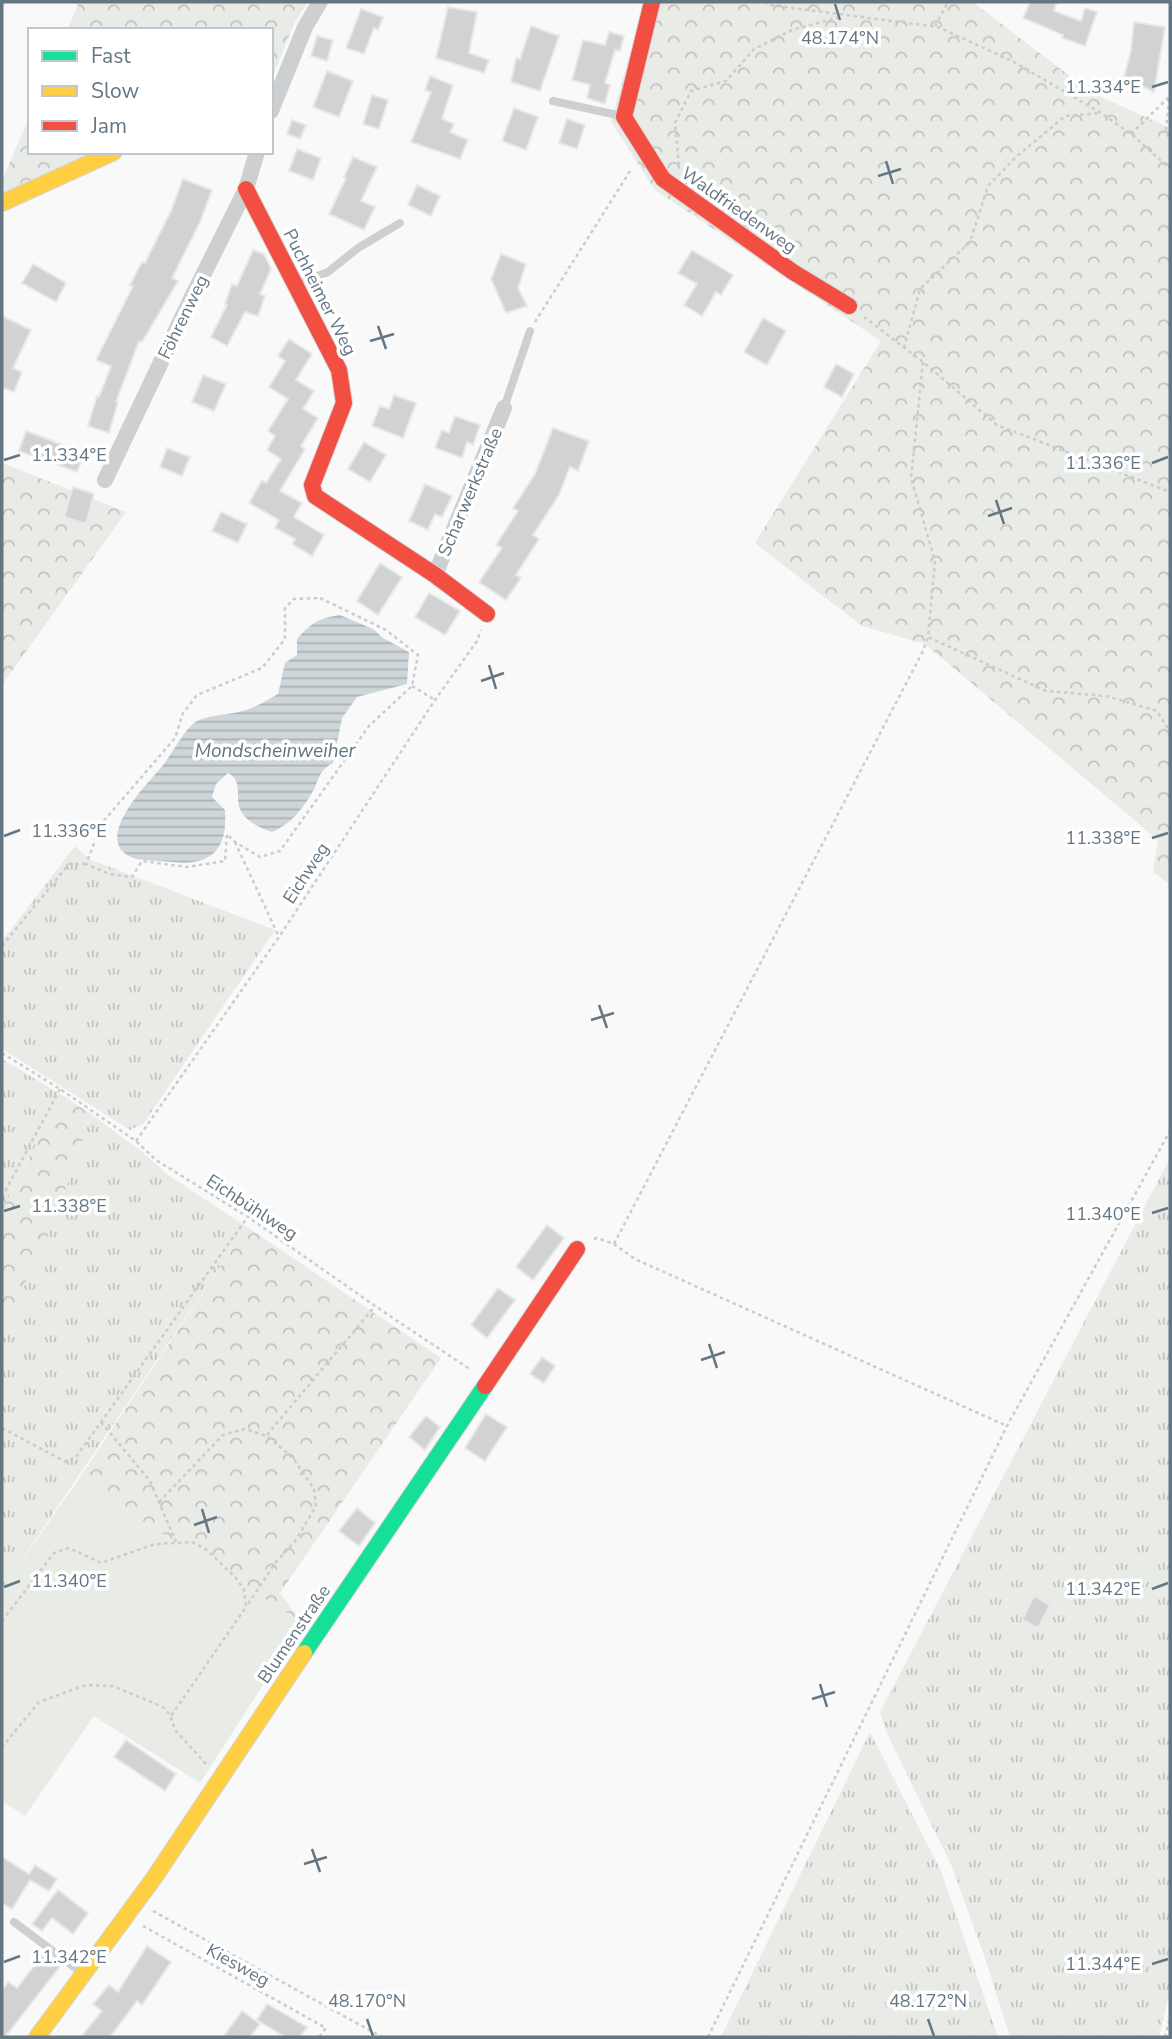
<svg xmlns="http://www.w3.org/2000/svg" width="1172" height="2039" font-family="'Nunito Sans',sans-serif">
<defs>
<pattern id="grass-tufts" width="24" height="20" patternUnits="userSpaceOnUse" patternTransform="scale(1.75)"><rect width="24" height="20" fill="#e8ebe6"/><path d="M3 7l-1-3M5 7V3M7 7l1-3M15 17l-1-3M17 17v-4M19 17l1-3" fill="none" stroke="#c0c3c0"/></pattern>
<pattern id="forest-crowns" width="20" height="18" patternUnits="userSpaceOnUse" patternTransform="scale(1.75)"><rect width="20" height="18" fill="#e8ebe6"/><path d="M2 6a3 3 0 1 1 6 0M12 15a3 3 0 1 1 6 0" fill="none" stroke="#c0c3c0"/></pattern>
<pattern id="water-rules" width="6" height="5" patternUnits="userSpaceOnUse" patternTransform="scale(1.75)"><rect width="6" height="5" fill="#ced6d9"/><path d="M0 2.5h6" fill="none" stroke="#abb2b5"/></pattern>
</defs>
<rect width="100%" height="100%" fill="#f9f9f9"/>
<g fill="url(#grass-tufts)">
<path d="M75,846L89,859L275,930L144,1123L130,1130L2,1049V941Z"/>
<path d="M2,1059L62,1095L2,1210Z"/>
<path d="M91,1114L141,1151L168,1175L247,1227L2,1589V1332L55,1220Z"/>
<path d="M1170,1158V1991L1159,2037H1010L986,1961L952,1867L885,1729L880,1712Z"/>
<path d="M870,1732L941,1871L998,2037H721Z"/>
</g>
<g fill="url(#forest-crowns)">
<path d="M71,2H308L295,22L271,80V30H67L78,5Z"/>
<path d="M644,2H973L1092,93L1170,128V885L1153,872L1158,840L925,644L862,626L755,543L881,341L655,190L611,122Z"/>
<path d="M30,116V152H95L2,195V180Z"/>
<path d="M2,463L126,512L2,685Z"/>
<path d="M62,1095L91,1114L55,1220L2,1332V1210Z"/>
<path d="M247,1227L441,1358L280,1593L303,1623L78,1480Z"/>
</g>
<path fill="#e8ebe6" d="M78,1480L303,1623L200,1783L94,1716L25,1816L2,1801V1589Z"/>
<path fill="url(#water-rules)" d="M340,615L373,629L383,638L409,652L407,684L357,697L342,718L333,763C320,770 320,776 314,789C304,808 291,824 272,832C260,828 245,821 240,809C235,795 243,781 228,773L216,784L212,797L225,810C226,828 225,847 208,857C193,866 176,862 160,861C150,860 138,861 129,856C95,838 144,787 158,771C171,758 184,728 197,721C210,715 226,715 239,712C253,709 266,701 278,694L285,663L297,655V639C311,623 319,618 340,615Z"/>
<g fill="#d0d2d3" stroke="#e8e8e8" stroke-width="2">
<path d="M1030,2H1057L1054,11L1081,21L1085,8L1097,12L1085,46L1062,38L1063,35L1023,18Z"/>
<path d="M448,7L477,12L469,53L489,60L484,73L436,58Z"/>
<path d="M361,9L383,17L378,30L374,28L364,54L346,48Z"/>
<path d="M1134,22L1165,27L1154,92L1124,78L1131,50Z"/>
<path d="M531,26L559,36L540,91L511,82L516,58L520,59Z"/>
<path d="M609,32L624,36L620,51L615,50L605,83L610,85L605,104L587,98L590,85L572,80L583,40L605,45Z"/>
<path d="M317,36L333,40L327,61L311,56Z"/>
<path d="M327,71L353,81L339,117L313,107Z"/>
<path d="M430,76L453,85L442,119L454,124L450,132L468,140L460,159L411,142L431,92L425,90Z"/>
<path d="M372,95L388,100L379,129L363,124Z"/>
<path d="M514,108L538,117L526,150L502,141Z"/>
<path d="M567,119L585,125L577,149L559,143Z"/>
<path d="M292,120L306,125L300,139L287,134Z"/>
<path d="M297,149L321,158L313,180L289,171Z"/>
<path d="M353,157L377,167L361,201L375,207L364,230L329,214L346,178L344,177Z"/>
<path d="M183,179L212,190L200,222L172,278L178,281L142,342L139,341L116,402H118L109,433L88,426L97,396L99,397L111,366L96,360L133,286L130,285L142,262L145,263L171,211Z"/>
<path d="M417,185L440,196L431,216L408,205Z"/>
<path d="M253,250L264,254L271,269L260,294L265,296L258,316L245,312L227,346L211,337L227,305L225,304L232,284L237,286Z"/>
<path d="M692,250L733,275L721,295L716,292L702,316L684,305L697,284L678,273Z"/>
<path d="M501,254L526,264L518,288L527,306L506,313L491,279Z"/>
<path d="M33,264L66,283L56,302L22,283Z"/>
<path d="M2,316L31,330L13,368L22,372L14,392L3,388L2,390Z"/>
<path d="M763,318L786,331L767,365L744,352Z"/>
<path d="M289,339L312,354L296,380L314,391L303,409L318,418L301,446L305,449L280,491L302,503L294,517L324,535L312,556L292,544L295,539L275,528L279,520L249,503L262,480L266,483L281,459L267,450L275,436L268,431L288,399L269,387L285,361L278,356Z"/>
<path d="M836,364L854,374L842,397L824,387Z"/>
<path d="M203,375L226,384L214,411L192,402Z"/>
<path d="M394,395L416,403L403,438L372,426L380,406L389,409Z"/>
<path d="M455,416L480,425L473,445L467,442L462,458L435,448L442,430L449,433Z"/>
<path d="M553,428L589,441L578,471L570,467L559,495L533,535L539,539L516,575L521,578L506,600L479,582L502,548L496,545L518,511L513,508L535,474Z"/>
<path d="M26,431L84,453L77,472L19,451Z"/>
<path d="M364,442L386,455L370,482L348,469Z"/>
<path d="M167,448L190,457L182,476L160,467Z"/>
<path d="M425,484L452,496L442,517L435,514L428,530L409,521Z"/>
<path d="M73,487L94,494L86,524L64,517Z"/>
<path d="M221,512L247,524L238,543L212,531Z"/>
<path d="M380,563L402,577L378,615L357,601Z"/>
<path d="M429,593L460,611L445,635L415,617Z"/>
<path d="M547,1225L564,1238L533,1280L516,1267Z"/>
<path d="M498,1288L515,1300L487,1338L471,1325Z"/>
<path d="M542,1357L555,1366L544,1383L530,1374Z"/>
<path d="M486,1414L507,1427L485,1461L465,1448Z"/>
<path d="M426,1416L440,1427L425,1450L409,1437Z"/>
<path d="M357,1508L375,1523L359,1546L339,1531Z"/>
<path d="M1034,1596L1050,1605L1038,1628L1022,1620Z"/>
<path d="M126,1740L176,1774L165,1791L114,1757Z"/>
<path d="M2,1857L29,1874L35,1865L57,1879L49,1891L30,1880L12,1909L2,1903Z"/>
<path d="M58,1890L88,1913L73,1934L52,1918L42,1931L32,1924Z"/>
<path d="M147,1946L171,1962L142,2005L137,2001L110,2037H81L102,2011L93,2004L109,1985L118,1992Z"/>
<path d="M44,1953L61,1965L5,2037H2V1991L8,1982L17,1988Z"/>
<path d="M267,2004L307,2027L300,2037H285L257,2020Z"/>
<path d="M242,2011L260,2024L250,2037H223Z"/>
</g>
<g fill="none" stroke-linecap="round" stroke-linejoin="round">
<defs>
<path id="fast" d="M304,1653L485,1386"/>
<g id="slow">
<path d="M2,203L114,152"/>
<path d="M37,2037L154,1878L304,1653"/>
</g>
<g id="jam">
<path d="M652,2L624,117L663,179L793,272L849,306"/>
<path d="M246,189L339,370L344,403L312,485L315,496L435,575L487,614"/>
<path d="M485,1386L577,1249"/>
</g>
</defs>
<use href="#fast" stroke="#d5d6d7" stroke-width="18"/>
<use href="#slow" stroke="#d5d6d7" stroke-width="18"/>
<use href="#jam" stroke="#d5d6d7" stroke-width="18"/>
<g stroke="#cbcccd" stroke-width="2.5" stroke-dasharray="3.5 3.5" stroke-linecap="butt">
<path d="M764,2L770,5L938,27L1014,62L1101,113L1131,134L1170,169"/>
<path d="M935,26L948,2"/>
<path d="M1169,99L1166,132L1170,140"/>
<path d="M1131,134L1170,96"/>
<path d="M679,165L675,123L691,91L726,81L754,49L792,30L840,17"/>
<path d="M864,317L923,362L997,425L1170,492"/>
<path d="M535,322L632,168"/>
<path d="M904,348L920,289L970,242L988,186L1016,157L1065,116L1101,113"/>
<path d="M923,362L911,478L935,561L928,637L1046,691L1106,696L1157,711L1170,732"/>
<path d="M320,598L386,630L418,655L412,686L369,726L280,851L260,857L235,842L227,834L225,861L187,867L142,861L132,877L109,874L86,864L102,823L175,738L183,713L197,695L262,668L285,639V608L294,599Z"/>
<path d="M412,686L435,700"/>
<path d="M235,842L279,937"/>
<path d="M2,946L69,864H86"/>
<path d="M2,1053L60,1089L136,1141L156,1160L248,1217L375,1306L471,1370"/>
<path d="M136,1141L279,937L435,700L477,641L481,630"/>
<path d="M2,1197L60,1089"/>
<path d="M594,1239L597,1238L614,1244L635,1259L1007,1426"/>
<path d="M614,1244L923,651L928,637"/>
<path d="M101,1422L150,1481L176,1542"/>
<path d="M2,1428L66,1462L76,1457L247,1218"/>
<path d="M267,1435L375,1306"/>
<path d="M159,1502L223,1435L245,1429L267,1436L293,1458L314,1489L316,1506L296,1540L276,1562L248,1604"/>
<path d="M2,1621L54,1553L69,1548L101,1563L155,1544L192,1542L207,1550L236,1578L244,1590L246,1607L171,1716L163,1707L113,1686L86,1685L39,1702L2,1747"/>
<path d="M171,1717L175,1730L206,1764"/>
<path d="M153,1911L382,2037"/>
<path d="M143,1926L326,2028L319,2037"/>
<path d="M708,2037L1007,1426L1170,1131"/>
<path d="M1165,2037L1170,2017"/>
</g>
<g stroke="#cecfd0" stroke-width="8">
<path d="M553,101L622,116"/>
<path d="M298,283L328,272L358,248L400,223"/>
<path d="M504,408L530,331"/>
<path d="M14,1922L82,1973"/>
</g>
<g stroke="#cecfd0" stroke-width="16">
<path d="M271,111L305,27L320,2"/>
<path d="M105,480L189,303L246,189L257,152"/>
<path d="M435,575L504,408"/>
</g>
<use href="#fast" stroke="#16e098" stroke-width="16"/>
<use href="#slow" stroke="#ffcf43" stroke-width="16"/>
<use href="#jam" stroke="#f24e42" stroke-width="16"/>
</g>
<path fill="none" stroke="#657683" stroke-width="2.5" d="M835,4L840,20M1152,87L1168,82M886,161L893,184M878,176L901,169M378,326L386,349M370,341L394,334M4,460L20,455M1152,463L1168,457M996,500L1004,524M988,516L1012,508M489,665L496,689M481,681L504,673M4,836L20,830M1152,838L1168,833M599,1005L607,1028M591,1020L614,1013M4,1211L20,1206M1152,1213L1168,1208M709,1344L717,1368M701,1360L725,1352M202,1509L209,1533M194,1525L217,1517M4,1587L20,1581M1152,1589L1168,1583M820,1684L827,1707M812,1699L835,1692M312,1849L320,1872M304,1864L327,1857M4,1962L20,1956M1152,1964L1168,1959M367,2019L373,2036M928,2019L934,2036"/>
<g text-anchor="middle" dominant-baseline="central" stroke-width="7" stroke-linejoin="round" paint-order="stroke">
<g font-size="18" fill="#657683" stroke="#fff">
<text transform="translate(739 210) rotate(35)">Waldfriedenweg</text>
<text transform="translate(320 292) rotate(63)">Puchheimer Weg</text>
<text transform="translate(183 317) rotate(-64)">Föhrenweg</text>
<text transform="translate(470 492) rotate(-67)">Scharwerkstraße</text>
<text transform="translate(306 873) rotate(-57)">Eichweg</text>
<text transform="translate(252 1207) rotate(33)">Eichbühlweg</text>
<text transform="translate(294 1634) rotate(-56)">Blumenstraße</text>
<text transform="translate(238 1965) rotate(29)">Kiesweg</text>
</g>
<g font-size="19" font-style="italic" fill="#60757c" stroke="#fff">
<text x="275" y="751">Mondscheinweiher</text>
</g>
</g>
<g font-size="18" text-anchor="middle" fill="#657683" stroke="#fff" stroke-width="7" stroke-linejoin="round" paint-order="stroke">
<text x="840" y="44">48.174°N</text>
<text x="1103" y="93">11.334°E</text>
<text x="69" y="461">11.334°E</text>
<text x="1103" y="469">11.336°E</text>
<text x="69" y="837">11.336°E</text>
<text x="1103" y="844">11.338°E</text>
<text x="69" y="1212">11.338°E</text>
<text x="1103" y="1220">11.340°E</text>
<text x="69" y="1587">11.340°E</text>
<text x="1103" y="1595">11.342°E</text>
<text x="69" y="1963">11.342°E</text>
<text x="1103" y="1970">11.344°E</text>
<text x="367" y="2007">48.170°N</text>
<text x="928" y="2007">48.172°N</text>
</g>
<rect width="1172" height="2039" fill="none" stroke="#657683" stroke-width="7"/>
<rect x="28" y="28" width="245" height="126" fill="#ffffff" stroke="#c1c8cd" stroke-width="2"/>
<rect x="42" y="51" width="35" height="10" fill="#16e098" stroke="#c1c8cd" stroke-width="2"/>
<text x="91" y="63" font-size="21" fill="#657683">Fast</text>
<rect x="42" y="86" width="35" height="10" fill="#ffcf43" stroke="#c1c8cd" stroke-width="2"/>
<text x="91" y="98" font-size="21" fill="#657683">Slow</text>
<rect x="42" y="121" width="35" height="10" fill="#f24e42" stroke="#c1c8cd" stroke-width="2"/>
<text x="91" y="133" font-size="21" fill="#657683">Jam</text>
</svg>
